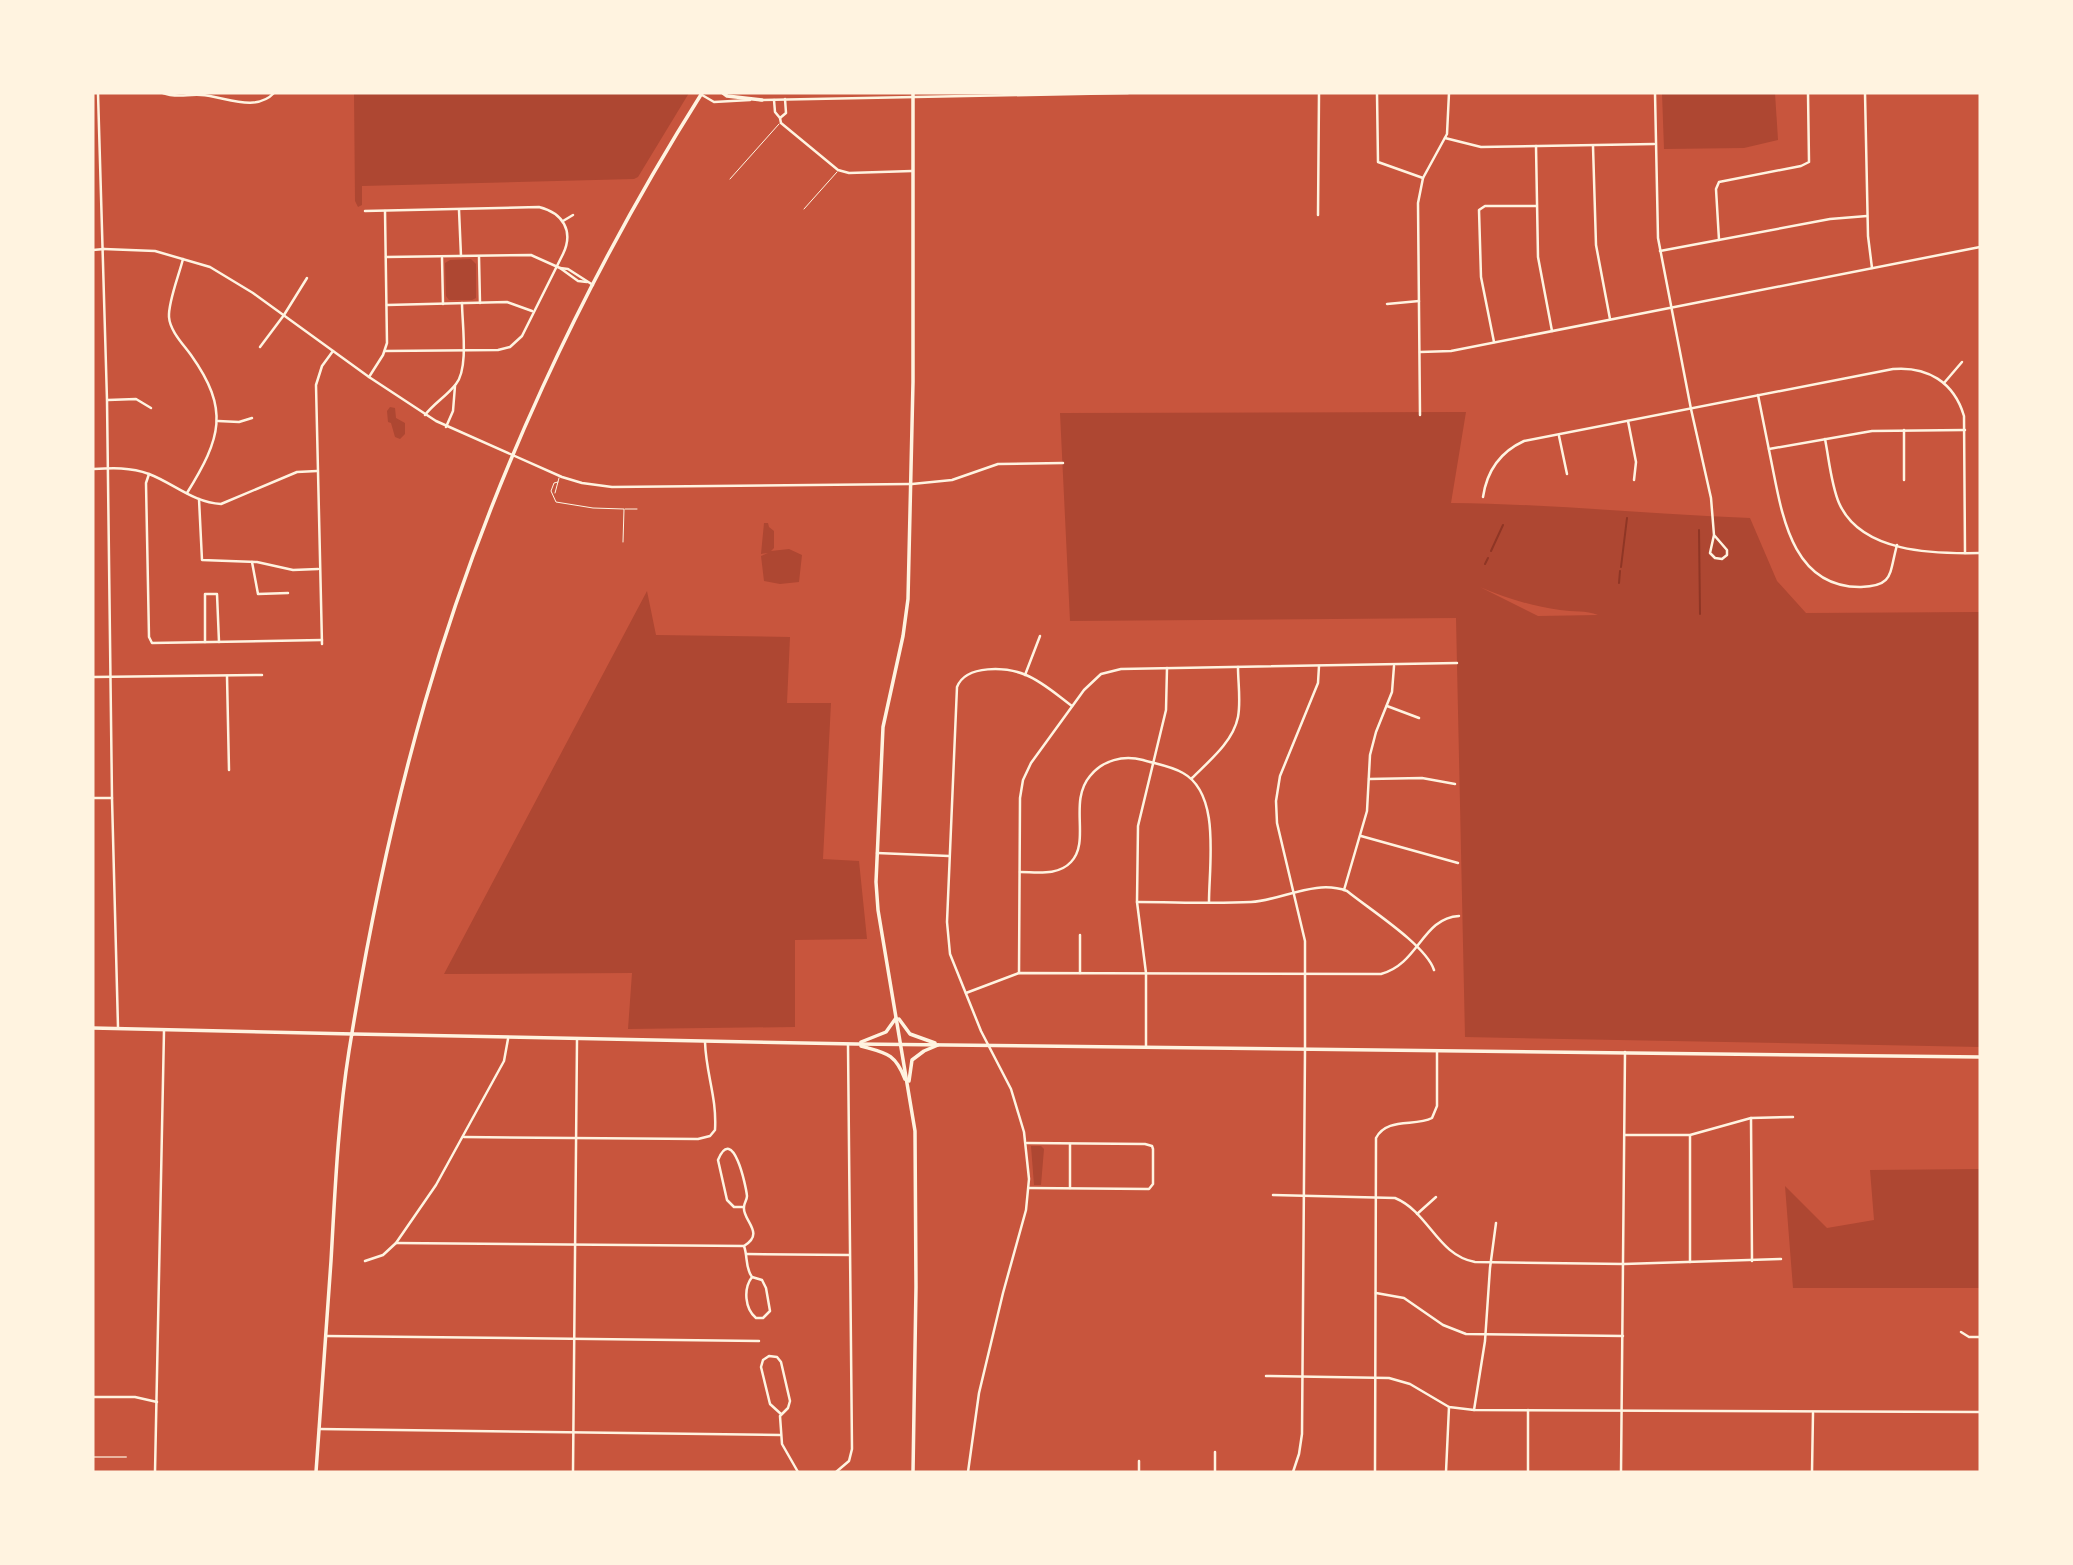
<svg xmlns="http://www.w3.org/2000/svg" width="2073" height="1565" font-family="'PT Sans',sans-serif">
<rect width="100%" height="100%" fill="#c8553d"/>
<g fill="#ae4732" fill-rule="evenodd">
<path d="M354,93H689L638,177L634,179L362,186V205L358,207L355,201Z"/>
<path d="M1662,93H1775L1778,140L1744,148L1664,149Z"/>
<path d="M471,259L476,264V298L472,300H449L446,296L445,263L450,260Z"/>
<path d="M390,407L395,408L396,418L405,423V434L400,439L395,437L391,423L388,422L387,411Z"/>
<path d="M1466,412L1451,503C1551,504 1650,514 1750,518L1777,581L1806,613L1980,612V1047L1465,1037L1456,618L1070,621L1060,413ZM1480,587C1506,598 1531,606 1560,610C1573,612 1586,610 1598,615L1538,616Z"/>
<path d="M764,523H768L769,527L774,531V548L771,551L789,549L802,555L799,582L780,584L764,581L761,556L768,553L761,554Z"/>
<path d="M647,591L656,635L790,637L787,703H831L823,859L859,861L867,939L795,940V1027L628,1029L632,973L444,974Z"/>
<path d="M1031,1146H1041L1044,1149L1041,1185H1034Z"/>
<path d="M1980,1169V1288H1793L1785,1186L1827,1228L1874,1220L1870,1170Z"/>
</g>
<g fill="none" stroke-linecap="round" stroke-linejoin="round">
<g stroke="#8f3625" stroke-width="2">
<path d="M1699,530L1700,614"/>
<path d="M1491,551L1503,525"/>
<path d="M1485,564L1488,558"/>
<path d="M1621,567L1627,518"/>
<path d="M1619,583L1620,571"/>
</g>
<g stroke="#fff3e0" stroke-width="1">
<path d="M730,179L779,124"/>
<path d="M804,209L837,172"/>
<path d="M558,482L554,483L551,491L556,502L593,508L624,509L623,542"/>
<path d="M555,493L559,478"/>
<path d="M625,509H637"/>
</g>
<g stroke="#fff3e0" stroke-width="2.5">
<path d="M163,93C175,98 188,94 201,95C224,96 255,113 274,93"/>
<path d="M1377,93L1378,162L1423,178"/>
<path d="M1655,93L1658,238L1691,409L1711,498L1714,535L1710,553L1715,558L1722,559L1727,555V550L1714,535"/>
<path d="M1865,93L1868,236L1872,268"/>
<path d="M774,100L775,112L780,118L781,123L838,170L849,173L912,171"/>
<path d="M780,118L786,113L785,99"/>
<path d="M1445,138L1481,147L1654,144"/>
<path d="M1536,146L1538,257L1552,331"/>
<path d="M1593,146L1596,245L1610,319"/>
<path d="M459,210L461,256"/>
<path d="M365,211L539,207C563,213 574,231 563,254L522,336L510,347L498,350L385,351"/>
<path d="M1318,215L1319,93"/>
<path d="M563,221L573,215"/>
<path d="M1719,240L1716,189L1719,182L1801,166L1809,162L1808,93"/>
<path d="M93,250L104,249"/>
<path d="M1660,251L1830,219L1867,216"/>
<path d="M386,257L531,255L560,268L578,281L587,282"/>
<path d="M479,257L480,303"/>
<path d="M442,258L443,304"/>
<path d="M183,259C179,275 168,302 169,317C170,331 183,344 191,355C230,410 221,438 187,493"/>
<path d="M560,268L568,269L593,285"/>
<path d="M1387,304L1419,301"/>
<path d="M387,305L507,302L532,311"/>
<path d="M1494,342L1481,277L1479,210L1485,206H1536"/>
<path d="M260,347L284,315L307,278"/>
<path d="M1420,352L1451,351L1980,247"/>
<path d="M369,377L383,355L387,343L385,211"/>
<path d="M1944,383L1962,362"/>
<path d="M1758,395C1763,420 1768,445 1773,470C1783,521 1795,588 1861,587C1894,586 1889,574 1897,545"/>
<path d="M108,400L136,399L151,408"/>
<path d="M425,415C434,403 447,396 456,384C469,368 462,323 462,303"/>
<path d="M1420,415L1418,203L1423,178L1447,134L1449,93"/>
<path d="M218,421L239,422L252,418"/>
<path d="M1628,421L1636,462L1634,480"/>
<path d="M446,427L453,411L455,386"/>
<path d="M1904,430V480"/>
<path d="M1559,436L1567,474"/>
<path d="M1825,439C1829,459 1831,484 1839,503C1861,553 1934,554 1980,553"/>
<path d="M1769,449L1872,431L1965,430"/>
<path d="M93,469C112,468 130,467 149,474C173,483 194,503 221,504L297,472L317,471"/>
<path d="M149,474L146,483L149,637L152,643L322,640"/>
<path d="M912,484L952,480L998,464L1063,463"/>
<path d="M1483,497C1487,470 1500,452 1524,441L1893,369C1927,366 1954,382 1964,416L1965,553"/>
<path d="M199,499L202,560L257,562L293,570L318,569"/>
<path d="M252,562L258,594L288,593"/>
<path d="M205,642V594H217L219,642"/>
<path d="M322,644L316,385L322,366L333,351"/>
<path d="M1025,675L1040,636"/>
<path d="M227,676L229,770"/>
<path d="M93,677L262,675"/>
<path d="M1387,706L1419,718"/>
<path d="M1192,778C1209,761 1233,742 1238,717C1241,701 1238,683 1238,667"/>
<path d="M1369,779L1422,778L1455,784"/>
<path d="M93,798H112"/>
<path d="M1361,836L1458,863"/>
<path d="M877,853L949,856"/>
<path d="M1020,872C1037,872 1058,876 1071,862C1091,841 1068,802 1090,776C1103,760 1123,755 1143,760C1156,764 1171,766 1183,773C1221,794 1209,864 1209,902"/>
<path d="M1344,890L1367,811L1370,755L1376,732L1392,692L1394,666"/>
<path d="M1137,902C1175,902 1214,904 1251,902C1283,900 1315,879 1347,891C1369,909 1426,945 1434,970"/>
<path d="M1019,973L1020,798L1023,780L1031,763L1084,690L1101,674L1121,669L1457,663"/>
<path d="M1080,973V935"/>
<path d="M966,993L1019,973L1381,974C1419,964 1422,918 1459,916"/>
<path d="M1146,1046V973L1137,902L1138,826L1166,710L1167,668"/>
<path d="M1305,1050V941L1277,823L1276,801L1280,776L1318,683L1319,666"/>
<path d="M1751,1118L1752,1261"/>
<path d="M1625,1135H1690L1751,1118L1793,1117"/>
<path d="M464,1137L698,1139L710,1136L715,1130C717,1097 706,1074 705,1042"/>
<path d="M1027,1143L1145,1144L1152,1146L1153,1149V1184L1149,1189L1029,1188"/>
<path d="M1070,1188V1144"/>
<path d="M1273,1195L1395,1198C1429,1212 1437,1255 1475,1262L1624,1264L1781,1259"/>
<path d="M743,1207H734L727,1200L718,1160C733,1124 746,1186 747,1196C747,1200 744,1203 744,1207C742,1220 766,1233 744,1246C748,1257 745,1268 752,1277L762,1280L766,1288L770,1311L763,1318H756C745,1309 743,1289 752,1277"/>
<path d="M1417,1214L1436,1197"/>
<path d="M396,1243L744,1246"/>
<path d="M747,1254L849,1255"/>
<path d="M365,1261L383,1255L396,1243L436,1185L504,1061L508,1039"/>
<path d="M1690,1262V1136"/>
<path d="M1376,1293L1404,1298L1443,1325L1466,1334L1623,1336"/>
<path d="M1961,1332L1969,1337H1980"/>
<path d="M326,1336L759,1341"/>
<path d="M1266,1376L1389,1378L1410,1384L1449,1407L1474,1410L1980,1412"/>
<path d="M93,1397H135L157,1402"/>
<path d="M1474,1410L1485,1341L1490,1268L1496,1223"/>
<path d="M781,1414L770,1404L761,1367L763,1360L769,1356L777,1357L781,1362L790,1401L788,1408L780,1416L782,1444L798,1472"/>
<path d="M319,1429L780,1435"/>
<path d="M155,1472L164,1031"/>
<path d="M573,1472L577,1040"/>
<path d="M836,1472L849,1461L852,1449L848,1045"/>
<path d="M968,1472L979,1393L1003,1293L1026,1210L1029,1179L1024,1132L1011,1089L981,1031L950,954L947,922L957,687C966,664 1007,667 1026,675C1043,682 1057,695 1072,706"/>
<path d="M1139,1472V1461"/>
<path d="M1215,1472V1452"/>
<path d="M1375,1472L1376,1138C1387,1117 1415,1127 1432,1118L1437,1106V1051"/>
<path d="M1446,1472L1449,1407"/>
<path d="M1528,1472V1410"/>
<path d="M1812,1472L1813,1413"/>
</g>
<g stroke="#fff3e0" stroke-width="2.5">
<path d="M98,93L107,400L112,798L118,1027"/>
<path d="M702,95L714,102L750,100"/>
<path d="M760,100L1128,93"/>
<path d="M104,249L155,251L210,267L253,293L369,377L436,421L562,477L582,483L612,487L910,484"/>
<path d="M1293,1472L1299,1454L1302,1434L1305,1050"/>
<path d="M1621,1472L1625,1052"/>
</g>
<g stroke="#fff3e0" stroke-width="3.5">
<path d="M913,93V382L908,599L903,636L883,727L876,882L878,910L915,1131L916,1287L913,1472"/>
<path d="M899,1019L910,1034L935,1043"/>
<path d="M353,1034L856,1044L1980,1057"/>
<path d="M861,1042L886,1032L896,1018"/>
<path d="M861,1046C886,1053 895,1053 905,1079"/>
<path d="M909,1081L912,1060L924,1051L938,1045"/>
</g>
<path stroke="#fff3e0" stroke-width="3.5" d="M93,1028L353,1034"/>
<g stroke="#fff3e0" stroke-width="3.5">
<path d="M723,93L727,96L762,100"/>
<path d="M316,1472C321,1402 326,1332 331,1261C335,1191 338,1120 349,1051C368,933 392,816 425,702C487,488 584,280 702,93"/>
</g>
<path stroke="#e9b49f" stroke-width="2" d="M93,1457H126"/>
</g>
<rect width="2073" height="1565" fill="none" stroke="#fff3e0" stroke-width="189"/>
</svg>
